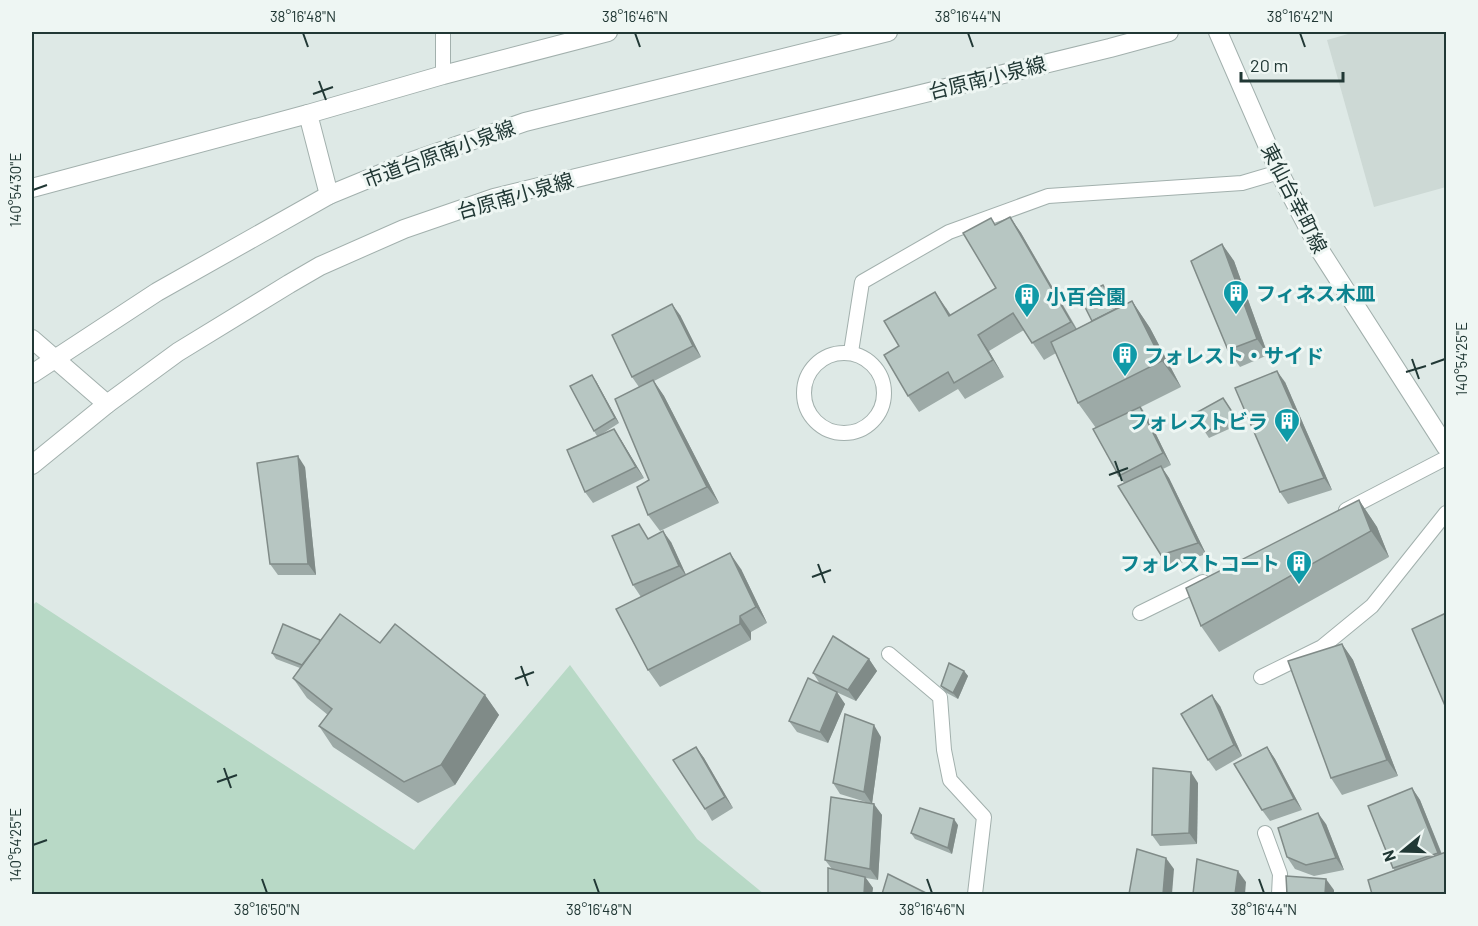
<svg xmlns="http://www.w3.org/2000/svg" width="1478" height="926" font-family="Barlow,'Noto Sans JP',sans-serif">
<rect width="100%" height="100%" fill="#dee9e6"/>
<path fill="#cdd9d5" d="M1355,32H1446V187L1374,207L1327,40Z"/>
<path fill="#b8d9c6" d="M36,602L414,850L570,665L697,839L764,894H32V606Z"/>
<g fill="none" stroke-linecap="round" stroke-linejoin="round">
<defs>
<g id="service">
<path d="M443,32V75"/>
<path d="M851,352L862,282L949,232L1048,196L1242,183L1279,172"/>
<circle cx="844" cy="393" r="40"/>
<path d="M1346,510L1446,458"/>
<path d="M1140,613L1203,582"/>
<path d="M889,654L940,697L944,750L950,780L984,817L975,894"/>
<path d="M1261,677L1322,647L1372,606L1446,513"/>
<path d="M1265,833L1280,874L1279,894"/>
</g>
<g id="minor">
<path d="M32,188L308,114"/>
<path d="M329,195L308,114L443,75L608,32"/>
</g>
<g id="tertiary">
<path d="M1218,32L1279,172L1321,252L1446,447"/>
<path d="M32,339L107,404"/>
<path d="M32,374L157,292L329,195L407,163L525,122L888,32"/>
<path d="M32,465L107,404L178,352L289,284L320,266L404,229L494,198L1110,48L1169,32"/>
</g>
</defs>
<use href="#service" stroke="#a2b0ad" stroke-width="16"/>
<use href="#minor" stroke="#a2b0ad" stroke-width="20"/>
<use href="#tertiary" stroke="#a2b0ad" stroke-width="20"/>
<use href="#service" stroke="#fff" stroke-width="14"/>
<use href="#minor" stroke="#fff" stroke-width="18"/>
<use href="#tertiary" stroke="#fff" stroke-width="18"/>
</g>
<g fill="#9daaa7">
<path d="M1010,217L1021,233L1077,329L1092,321L1107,291L1117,309L1132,301L1150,328L1181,387L1141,407L1148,418L1171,465L1163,469L1169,478L1206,554L1169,567L1161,555L1124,483L1119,476L1096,428L1078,403L1056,353L1044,360L1024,330L989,351L1004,377L965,399L958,389L919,412L908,396L899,346L946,308L951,315L996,288L991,218L996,225Z"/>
<path d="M1222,244L1234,261L1268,355L1240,367L1228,350Z"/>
<path d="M680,315L701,357L654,381L664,396L719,503L660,531L648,515L649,480L639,387L632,377Z"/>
<path d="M596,381L619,423L602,434L621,440L644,478L593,503L585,492L597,436L594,431Z"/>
<path d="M1285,382L1332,490L1288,504L1280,492Z"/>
<path d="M1223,398L1240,424L1209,438L1205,432Z"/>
<path d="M305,467L316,575H278L270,564Z"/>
<path d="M1359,500L1377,527L1389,557L1219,652L1201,626Z"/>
<path d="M649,539L671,542L686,575L741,569L767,623L751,632V640L660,687L648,670L641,597L633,585Z"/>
<path d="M320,641L380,643L485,695L499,715L455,785L418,803L333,747L319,726L328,715L307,698L293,678L300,668L276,659L272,653Z"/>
<path d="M1342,644L1353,660L1398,776L1342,795L1331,778Z"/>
<path d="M869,659L877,671L856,701L834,691L845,704L828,743L797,732L789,721L820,684L813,673Z"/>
<path d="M964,671L968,676L958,699L945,692L941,686Z"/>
<path d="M1220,706L1242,756L1216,771L1208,760Z"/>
<path d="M881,737L872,803L882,815L878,880L866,878L873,888L872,894H828L832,869L825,860L869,803L840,794L833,783Z"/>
<path d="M696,747L704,758L733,808L712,821L705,809Z"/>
<path d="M1267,747L1275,759L1302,810L1270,821L1262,810Z"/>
<path d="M1198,783L1197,844L1160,846L1152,835Z"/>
<path d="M1412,788L1420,800L1442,854L1395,871L1393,868Z"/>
<path d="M1326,824L1344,870L1314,876L1295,869L1287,857Z"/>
<path d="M958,825L952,854L915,839L911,833Z"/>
</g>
<g fill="#808b88">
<path d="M1010,217L1021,233L1082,339L1071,322Z"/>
<path d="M1222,244L1234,261L1268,355L1257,339Z"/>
<path d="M935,292L946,308L961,333L949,316Z"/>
<path d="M1132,301L1150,328L1181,387L1162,361Z"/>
<path d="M672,304L680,315L701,357L693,346Z"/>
<path d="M978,335L989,351L1004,377L993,360Z"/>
<path d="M1277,371L1285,382L1332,490L1324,478Z"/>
<path d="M592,375L596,381L619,423L615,418Z"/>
<path d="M653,380L664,396L719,503L707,487Z"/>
<path d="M1140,407L1148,418L1171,465L1163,453Z"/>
<path d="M614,429L621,440L644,478L636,467Z"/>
<path d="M298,456L305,467L316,575L308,564Z"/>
<path d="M1161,466L1169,478L1206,554L1198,543Z"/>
<path d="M1359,500L1377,527L1389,557L1371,531Z"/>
<path d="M663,531L671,542L687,577L679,566Z"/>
<path d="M730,553L741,569L767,623L756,607Z"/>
<path d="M740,616L751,632V640L740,624Z"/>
<path d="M1342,644L1353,660L1398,776L1387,760Z"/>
<path d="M869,659L877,671L856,701L848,690Z"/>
<path d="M964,671L968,676L958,699L953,693Z"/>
<path d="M837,692L845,704L828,743L820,732Z"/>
<path d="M485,695L499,715L455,785L441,765Z"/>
<path d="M1212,695L1220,706L1242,756L1234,745Z"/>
<path d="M874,725L881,737L872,804L864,792Z"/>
<path d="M696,747L704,758L733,808L725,797Z"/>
<path d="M1267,747L1275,759L1302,810L1294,799Z"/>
<path d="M1191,772L1198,783L1197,844L1189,833Z"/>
<path d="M1412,788L1420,800L1446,865L1438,853Z"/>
<path d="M874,804L882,815L878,880L870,869Z"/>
<path d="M1318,813L1326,824L1344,870L1336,858Z"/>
<path d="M954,819L958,825L952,854L948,848Z"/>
<path d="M1166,858L1174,869L1172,894H1163Z"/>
<path d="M1238,871L1246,882L1245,894H1235Z"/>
<path d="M865,877L873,888L872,894H864Z"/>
<path d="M1326,879L1334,890V894H1325Z"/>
</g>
<g fill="#b7c6c2" stroke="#808b88" stroke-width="1.5">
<path d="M1010,217L1071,322L1032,343L1013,313L978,335L993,360L954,383L948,372L908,396L884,355L899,346L884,321L935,292L949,316L996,288L963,233L991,218L995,225Z"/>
<path d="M1222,244L1257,339L1228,350L1191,261Z"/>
<path d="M1103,285L1116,309L1092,321L1080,297Z"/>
<path d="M1132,301L1162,361L1078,403L1051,342Z"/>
<path d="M672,304L693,346L632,377L612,335Z"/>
<path d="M1277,371L1324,478L1280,492L1235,388Z"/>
<path d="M592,375L615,418L594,431L570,386Z"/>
<path d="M653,380L707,487L648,515L637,487L649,480L615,399Z"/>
<path d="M1223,398L1236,418L1205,432L1194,414Z"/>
<path d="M1140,407L1163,453L1119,476L1093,429Z"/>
<path d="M614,429L636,467L585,492L567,450Z"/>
<path d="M298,456L308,564H270L257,463Z"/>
<path d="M1161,466L1198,543L1161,555L1118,486Z"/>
<path d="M1359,500L1371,531L1201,626L1186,588Z"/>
<path d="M639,524L648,539L663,531L679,566L633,585L612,536Z"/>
<path d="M730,553L756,607L740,616V624L648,670L616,609Z"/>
<path d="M1446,613V708L1412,629Z"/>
<path d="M340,614L380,643L395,624L485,695L441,765L404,782L319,726L332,709L293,678Z"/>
<path d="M283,624L320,640L319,643L302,665L272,653Z"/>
<path d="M833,636L869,659L848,690L813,673Z"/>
<path d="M1342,644L1387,760L1331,778L1288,661Z"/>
<path d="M949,663L964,671L953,693L941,686Z"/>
<path d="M808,678L837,692L820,732L789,721Z"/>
<path d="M1212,695L1234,745L1208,760L1181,714Z"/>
<path d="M845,714L874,725L864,792L833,783Z"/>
<path d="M696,747L725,797L705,809L673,760Z"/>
<path d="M1267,747L1294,799L1262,810L1234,764Z"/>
<path d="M1153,768L1191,772L1189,833L1152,835Z"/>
<path d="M1412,788L1438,853L1393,868L1368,806Z"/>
<path d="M831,797L874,804L870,869L825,860Z"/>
<path d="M920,808L954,819L948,848L911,833Z"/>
<path d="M1318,813L1336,858L1306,865L1287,857L1278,828Z"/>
<path d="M1137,849L1166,858L1163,894H1129Z"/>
<path d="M1446,852V894H1372L1368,880Z"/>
<path d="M1197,859L1238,871L1235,894H1193Z"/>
<path d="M828,868L865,877L864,894H828Z"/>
<path d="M888,874L928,894H882Z"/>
<path d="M1286,876L1326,879L1325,894H1287Z"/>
</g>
<path fill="none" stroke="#213835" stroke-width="2" d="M303,33L308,47M635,33L640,47M968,33L973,47M1300,33L1305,47M319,81L326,100M313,94L333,87M33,190L47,185M1412,359L1419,379M1431,364L1445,359M1406,372L1426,366M1115,461L1122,481M1109,475L1128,468M818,564L825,583M812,577L831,570M521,666L528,686M515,679L534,672M224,768L231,788M217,782L237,775M33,845L47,840M262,879L267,893M594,879L599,893M927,879L932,893M1259,879L1264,893"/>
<defs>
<symbol id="building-pin" viewBox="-11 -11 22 30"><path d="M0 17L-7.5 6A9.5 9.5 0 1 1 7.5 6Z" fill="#0f9aa8" stroke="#eef6f3"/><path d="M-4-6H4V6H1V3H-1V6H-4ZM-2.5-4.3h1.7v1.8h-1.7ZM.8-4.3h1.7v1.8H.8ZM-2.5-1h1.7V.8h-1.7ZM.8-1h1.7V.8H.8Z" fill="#fff"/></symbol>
</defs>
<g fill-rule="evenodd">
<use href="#building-pin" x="1221" y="278" width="30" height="40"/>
<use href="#building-pin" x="1012" y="281" width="30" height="40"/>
<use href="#building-pin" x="1110" y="340" width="30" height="40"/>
<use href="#building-pin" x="1272" y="406" width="30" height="40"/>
<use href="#building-pin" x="1284" y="548" width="30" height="40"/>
</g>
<g text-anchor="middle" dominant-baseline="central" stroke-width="6" stroke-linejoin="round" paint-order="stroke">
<g font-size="20" fill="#213835" stroke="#eef6f3">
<text transform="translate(987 77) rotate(-14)">台原南小泉線</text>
<text transform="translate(439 153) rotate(-20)">市道台原南小泉線</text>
<text transform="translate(515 195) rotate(-16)">台原南小泉線</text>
<text transform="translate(1295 198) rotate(63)">東仙台幸町線</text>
</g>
<g font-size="20" font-weight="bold" fill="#0d838f" stroke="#eef6f3" text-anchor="start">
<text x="1256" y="293">フィネス木皿</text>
<text x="1046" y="296">小百合園</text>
<text x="1144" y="355">フォレスト・サイド</text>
<text x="1268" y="421" text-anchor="end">フォレストビラ</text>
<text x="1280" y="563" text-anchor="end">フォレストコート</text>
</g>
</g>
<rect width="1478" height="926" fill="none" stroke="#eef6f3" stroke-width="66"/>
<g transform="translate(1403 851) rotate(251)" stroke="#eef6f3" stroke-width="4.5" paint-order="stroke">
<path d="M0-4.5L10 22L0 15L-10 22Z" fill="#213835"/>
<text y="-9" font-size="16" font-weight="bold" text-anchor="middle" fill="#213835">N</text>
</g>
<path d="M1241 72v9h102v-9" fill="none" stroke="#213835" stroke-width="3"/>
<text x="1250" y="72" font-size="18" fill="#213835" stroke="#eef6f3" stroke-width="4.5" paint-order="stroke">20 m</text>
<rect x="33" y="33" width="1412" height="860" fill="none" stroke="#213835" stroke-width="2"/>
<g font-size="15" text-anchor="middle" fill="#213835">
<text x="303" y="22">38°16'48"N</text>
<text x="635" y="22">38°16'46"N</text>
<text x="968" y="22">38°16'44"N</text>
<text x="1300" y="22">38°16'42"N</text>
<text transform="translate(16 190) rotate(-90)" y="5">140°54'30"E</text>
<text transform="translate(1462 359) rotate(-90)" y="5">140°54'25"E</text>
<text transform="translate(16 845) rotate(-90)" y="5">140°54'25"E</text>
<text x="267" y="915">38°16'50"N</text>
<text x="599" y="915">38°16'48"N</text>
<text x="932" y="915">38°16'46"N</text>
<text x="1264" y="915">38°16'44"N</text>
</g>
</svg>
